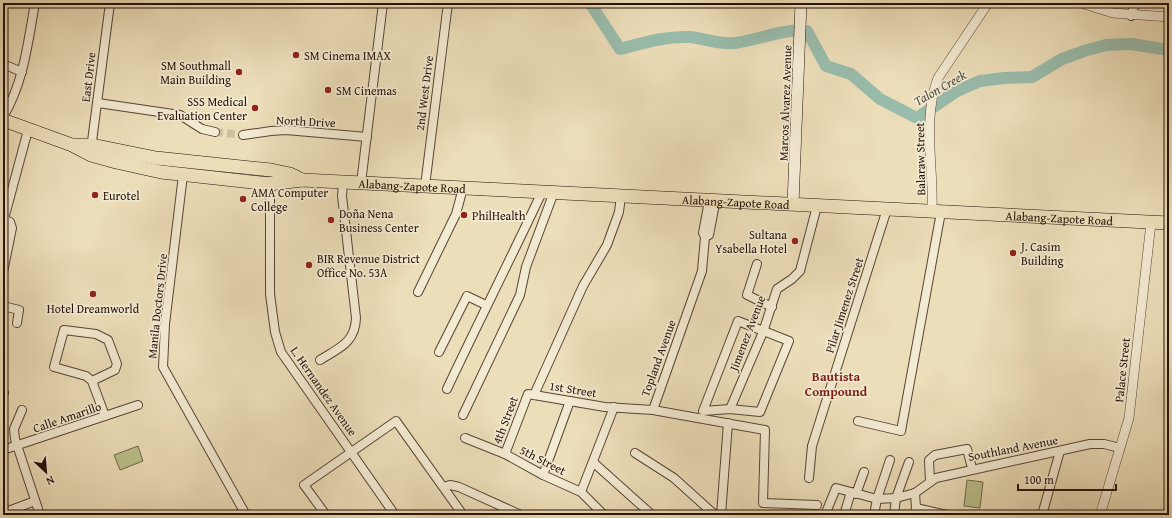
<svg xmlns="http://www.w3.org/2000/svg" width="1172" height="518" font-family="'Gentium Book Plus',serif">
<rect width="100%" height="100%" fill="#ecdeb9"/>
<filter id="stains"><feTurbulence type="fractalNoise" baseFrequency=".005" numOctaves="4"/><feColorMatrix values="0 0 0 0 .2 0 0 0 0 .09 0 0 0 0 .02 0 0 0 .5 -.17"/></filter>
<radialGradient id="worn" r=".72"><stop offset=".6" stop-color="#630" stop-opacity="0"/><stop offset="1" stop-color="#630" stop-opacity=".3"/></radialGradient>
<g fill="#bac08d" stroke="#70684b">
<path d="M138,446L143,461L120,470L114,455Z"/>
<path d="M967,480L983,482L980,508L964,506Z"/>
</g>
<g fill="none" stroke-linecap="round" stroke-linejoin="round">
<path stroke="#99bcac" stroke-width="12" d="M590,3L620,49C643,43 665,36 689,37C704,38 720,45 735,43C758,40 785,28 807,31L826,66L851,74L880,99L917,118L957,91L980,81L1004,78L1032,77L1062,59L1084,51L1106,45L1131,44L1169,50"/>
<path stroke="#cebf9f" stroke-width="8" stroke-dasharray="8 4" stroke-linecap="butt" d="M215,132L243,135"/>
<defs>
<g id="minor">
<path d="M1131,16L1135,3"/>
<path d="M3,64L22,72"/>
<path d="M98,103L180,115L202,129L215,132"/>
<path d="M3,117C24,82 28,42 35,3"/>
<path d="M243,135L271,131L286,130L367,137"/>
<path d="M91,149L110,3"/>
<path d="M183,175L165,324L163,367L246,515"/>
<path d="M270,181V294L275,332L281,352L395,515"/>
<path d="M361,183L383,3"/>
<path d="M425,186L448,3"/>
<path d="M3,219L10,222L12,228L3,272"/>
<path d="M4,219L28,130"/>
<path d="M705,237L709,235L714,209"/>
<path d="M757,264L747,295L772,307"/>
<path d="M418,292L456,214L463,188"/>
<path d="M3,306L19,310L17,323"/>
<path d="M738,321L789,341L760,412L730,409L703,411Z"/>
<path d="M439,352L467,296L486,305"/>
<path d="M320,360C339,348 355,343 356,318L342,196L343,182"/>
<path d="M92,381L115,370L117,364L108,340L96,334L64,330L54,367L86,376L92,381L105,416"/>
<path d="M447,389C478,323 511,258 542,192"/>
<path d="M3,393H4"/>
<path d="M534,395L583,286L607,245L619,212L621,196"/>
<path d="M730,409L763,332L777,289L792,279L800,271L817,206"/>
<path d="M22,410L14,429L15,439L40,515"/>
<path d="M653,410L702,271L705,237L703,233L709,201"/>
<path d="M463,415L520,295L526,267L554,192"/>
<path d="M858,421L901,431L941,212"/>
<path d="M465,438L505,454L543,475L581,492L604,515"/>
<path d="M3,450L138,405"/>
<path d="M635,453L674,478L715,515"/>
<path d="M505,454L528,394L605,407L653,410L765,430L763,503L817,505"/>
<path d="M594,463L652,515"/>
<path d="M543,475L570,401"/>
<path d="M809,478L812,446L887,209"/>
<path d="M930,482L929,460L935,455L967,449L972,468"/>
<path d="M444,487L450,485L459,487L521,515"/>
<path d="M581,492L614,407"/>
<path d="M856,494L864,472"/>
<path d="M916,508L947,515"/>
<path d="M3,513L35,501"/>
<path d="M326,515L304,485L396,421L463,515"/>
<path d="M721,515L728,423"/>
<path d="M825,515L836,488L877,499L896,498L915,493L936,478L1090,444H1104L1120,448"/>
<path d="M844,515L851,492"/>
<path d="M874,515L877,499L890,460"/>
<path d="M894,515L896,498L909,462"/>
<path d="M914,515L916,508L915,493"/>
<path d="M1042,515L1060,451"/>
</g>
<g id="tertiary">
<path d="M1081,3L1113,13L1169,17"/>
<path d="M932,211C934,168 922,119 938,78L988,3"/>
<path d="M1100,515L1129,418L1151,223"/>
</g>
<path id="secondary" d="M793,204L801,3"/>
<g id="trunk">
<path id="s1" d="M3,120L72,145L91,155L116,162L161,172L270,184L302,180L343,182L1169,223"/>
<path d="M74,145H92L156,158L271,170L290,174L302,180"/>
</g>
</defs>
<use href="#minor" stroke="#574435" stroke-width="10"/>
<use href="#tertiary" stroke="#574435" stroke-width="10"/>
<use href="#secondary" stroke="#251109" stroke-width="12"/>
<use href="#trunk" stroke="#251109" stroke-width="14"/>
<use href="#minor" stroke="#f3ead2" stroke-width="8"/>
<use href="#tertiary" stroke="#f3ead2" stroke-width="9"/>
<use href="#secondary" stroke="#f3ead2" stroke-width="11"/>
<use href="#trunk" stroke="#ecdeb9" stroke-width="13"/>
</g>
<g fill="#8f2418" stroke="#f3ead2" stroke-width="1.5">
<circle cx="296" cy="55" r="4"/>
<circle cx="239" cy="72" r="4"/>
<circle cx="328" cy="90" r="4"/>
<circle cx="255" cy="108" r="4"/>
<circle cx="95" cy="195" r="4"/>
<circle cx="243" cy="199" r="4"/>
<circle cx="464" cy="215" r="4"/>
<circle cx="331" cy="220" r="4"/>
<circle cx="795" cy="241" r="4"/>
<circle cx="1013" cy="253" r="4"/>
<circle cx="309" cy="265" r="4"/>
<circle cx="93" cy="294" r="4"/>
</g>
<g text-anchor="middle" dominant-baseline="central" stroke-width="3.5" stroke-linejoin="round" paint-order="stroke">
<g font-size="12" fill="#251109" stroke="#f3ead2" text-anchor="start">
<text x="304" y="55">SM Cinema IMAX</text>
<text x="231" y="65" text-anchor="end">SM Southmall<tspan x="231" dy="14">Main Building</tspan></text>
<text x="336" y="90">SM Cinemas</text>
<text x="247" y="101" text-anchor="end">SSS Medical<tspan x="247" dy="14">Evaluation Center</tspan></text>
<text x="251" y="192">AMA Computer<tspan x="251" dy="14">College</tspan></text>
<text x="103" y="195">Eurotel</text>
<text x="339" y="213">Doña Nena<tspan x="339" dy="14">Business Center</tspan></text>
<text x="472" y="215">PhilHealth</text>
<text x="787" y="234" text-anchor="end">Sultana<tspan x="787" dy="14">Ysabella Hotel</tspan></text>
<text x="1021" y="246">J. Casim<tspan x="1021" dy="14">Building</tspan></text>
<text x="317" y="258">BIR Revenue District<tspan x="317" dy="14">Office No. 53A</tspan></text>
<text x="93" y="308" text-anchor="middle">Hotel Dreamworld</text>
</g>
<g font-size="12" fill="#251109" stroke="#f3ead2">
<text transform="translate(88 77) rotate(-83)">East Drive</text>
<text transform="translate(424 93) rotate(-83)">2nd West Drive</text>
<text transform="translate(785 103) rotate(-88)">Marcos Alvarez Avenue</text>
<text transform="translate(306 121) rotate(3)">North Drive</text>
<text transform="translate(920 159) rotate(-91)">Balaraw Street</text>
<text stroke="none"><textPath href="#s1" startOffset="419">Alabang-Zapote Road</textPath></text>
<text stroke="none"><textPath href="#s1" startOffset="743">Alabang-Zapote Road</textPath></text>
<text stroke="none"><textPath href="#s1" startOffset="1067">Alabang-Zapote Road</textPath></text>
<text transform="translate(844 305) rotate(-72)">Pilar Jimenez Street</text>
<text transform="translate(157 306) rotate(-84)">Manila Doctors Drive</text>
<text transform="translate(747 333) rotate(-69)">Jimenez Avenue</text>
<text transform="translate(658 358) rotate(-70)">Topland Avenue</text>
<text transform="translate(1122 370) rotate(-84)">Palace Street</text>
<text transform="translate(573 389) rotate(9)">1st Street</text>
<text transform="translate(324 391) rotate(55)">L. Hernandez Avenue</text>
<text transform="translate(67 417) rotate(-19)">Calle Amarillo</text>
<text transform="translate(505 420) rotate(-69)">4th Street</text>
<text transform="translate(1013 448) rotate(-11)">Southland Avenue</text>
<text transform="translate(543 460) rotate(27)">5th Street</text>
</g>
<g font-size="13" font-style="italic" fill="#4e4d42" stroke="#f3ead2">
<text transform="translate(940 88) rotate(-30)">Talon Creek</text>
</g>
<g font-size="13" font-weight="bold" fill="#7a1f14" stroke="#f3ead2">
<text x="836" y="376">Bautista<tspan x="836" dy="15">Compound</tspan></text>
</g>
</g>
<rect width="1172" height="518" fill="none" stroke="#ecdeb9" stroke-width="16"/>
<rect x="4" y="4" width="1164" height="510" fill="none" stroke="#251109" stroke-width="2"/>
<rect x="8" y="8" width="1156" height="502" fill="none" stroke="#251109"/>
<g transform="translate(46 472) rotate(154)" stroke="#f3ead2" stroke-width="3" paint-order="stroke">
<path d="M0-3L7 15L0 10L-7 15Z" fill="#251109"/>
<text y="-6" font-size="11" font-weight="bold" text-anchor="middle" fill="#251109">N</text>
</g>
<path d="M1018 484v6h98v-6" fill="none" stroke="#251109" stroke-width="2"/>
<text x="1024" y="484" font-size="12" fill="#251109" stroke="#f3ead2" stroke-width="3" paint-order="stroke">100 m</text>
<rect width="100%" height="100%" filter="url(#stains)"/>
<rect width="100%" height="100%" fill="url(#worn)"/>
</svg>
